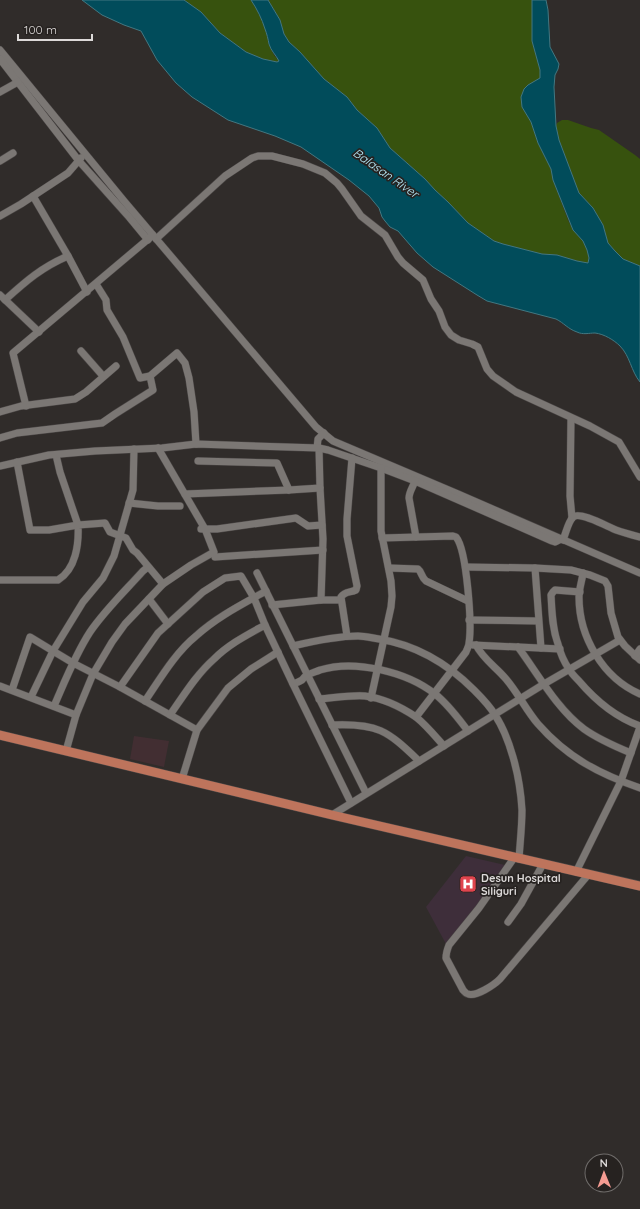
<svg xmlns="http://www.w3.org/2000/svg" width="640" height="1209" font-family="Quicksand,sans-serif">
<rect width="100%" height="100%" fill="#302c2a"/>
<path fill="#422e32" d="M134,736L169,741L164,767L130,759Z"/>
<path fill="#3e2e3a" d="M466,856L505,865L479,903L446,944L426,907Z"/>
<g fill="#37520e">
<path d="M184,0H251L257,10L266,29L269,45L274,55L279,61L277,62L263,59L246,52L220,33L201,12Z"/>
<path d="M268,0H532V41L540,70V79L536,81L522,106L531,122L538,143L551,169L553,180L568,220L573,230L583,241L587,250L589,258L588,263L577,261L557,255L542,254L503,244L494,241L468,223L448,202L435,190L425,179L390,148L377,128L357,110L347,97L324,79L300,52L289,42L284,34L280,20Z"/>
<path d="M562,120H568L591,128L599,130L635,155L640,159V266L623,259L615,251L608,243L603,225L593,208L579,193L559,140L556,126L557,123Z"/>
</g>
<path fill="#014c5b" stroke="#437781" d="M82,0H184L201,12L220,33L246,52L263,59L277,62L279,61C276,55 271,51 269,44C268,39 267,34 265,29C262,19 257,9 251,0H268L280,20L284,34L289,42L300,52L324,79L347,97L357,110L377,128L390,148L425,179L435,190L448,202L468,223L494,241L503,244L542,254L557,255L577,261L588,263L589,258L587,250L583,241L573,230L553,180L551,169L538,143L531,122L522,107L521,97L524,89L528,85L540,78V70L532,41V0H546L548,10L550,47L559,64L558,69L555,75L554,87L556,126L559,140L579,193L593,208L603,225L608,243L615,251L623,259L640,266V382C631,371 630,356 620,346C614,340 604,334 595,333C589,333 583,335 577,332C568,329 564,323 556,319L487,301L477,295L433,267L417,253L398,231L390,227L385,221L382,217L379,208L369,196L349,180L301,147L275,136L228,120L192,97L176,83L157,60L141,31L124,25L102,15Z"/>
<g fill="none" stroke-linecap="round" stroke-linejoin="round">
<defs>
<g id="minor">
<path d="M0,50L124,201L316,427L333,441L458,494L640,573"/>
<path d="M0,59L79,161L129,217L148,240"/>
<path d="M0,92L18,82"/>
<path d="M0,161L13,153"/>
<path d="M33,196L68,256L87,292"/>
<path d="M0,216L21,204L68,173L81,158"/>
<path d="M156,239L225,176L252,158L258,156H272L303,164L325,173L337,183L342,189L361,216L385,235L398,257L403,263L423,280L431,299L439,311L445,327L451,335L459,340L472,344L478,347L487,369L493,376L516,392L590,426L619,442L640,477"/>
<path d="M96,284L106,300L107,310L123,337L140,378L150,376L177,353L185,363L189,378L194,412L196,444"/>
<path d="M0,295L39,332"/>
<path d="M5,300C26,281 42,267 68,256"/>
<path d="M81,351L103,376"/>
<path d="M26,406L13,353L153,235"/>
<path d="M0,412L21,406L75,399L86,392L116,366"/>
<path d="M571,418L570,496L572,518"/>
<path d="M0,438L17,433L102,423L115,414L153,390L150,376"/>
<path d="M317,448L318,439L324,433"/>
<path d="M319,448L320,488L323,539L321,600"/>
<path d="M134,449L133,490L114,556L103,578L83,602L53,651L73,663L120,687L197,730"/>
<path d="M198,461L277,463L289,490"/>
<path d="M17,462L30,530H49L78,525L60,472L56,455"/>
<path d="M0,466L49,455L95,451L162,448L196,444L319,448L328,450L381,468L415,481L552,541L555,542L561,539"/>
<path d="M415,481C413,487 409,492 409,498L416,537"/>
<path d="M185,494L289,490L320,488"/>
<path d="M129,503L158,506H180"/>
<path d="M201,529H217L296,518L308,526L322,525"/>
<path d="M382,538L453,536L456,537C467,550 472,625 469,643C469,646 467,649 466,652L416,717"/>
<path d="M563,540C566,533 568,522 573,517C580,511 608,527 616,530C624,533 632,535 640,537"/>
<path d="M215,557L323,550"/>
<path d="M466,567L535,568L571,570L590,575L605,581L608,586L611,613L618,637L625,646L640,660"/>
<path d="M389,568L418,569C422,572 421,577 426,581L468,601"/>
<path d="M535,568L541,648"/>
<path d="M257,573L366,793"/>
<path d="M583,573C582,581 579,589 579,597C579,637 603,678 640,694"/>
<path d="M0,580H58C76,569 79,544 78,525L105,523L110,532L126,538L133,550L137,553L163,584"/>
<path d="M580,592L555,590L553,592L551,595C552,611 552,628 558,644C560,652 564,662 569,669C571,673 575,677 579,681C596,701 615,717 640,726"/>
<path d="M149,599L168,624"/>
<path d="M272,605L321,600H341"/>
<path d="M469,620L538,621"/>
<path d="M347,636L341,597C345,591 350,593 356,590L357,586L347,536V519L352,458"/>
<path d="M473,645L560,649"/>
<path d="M476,645C483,659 496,667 506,679C518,693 526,710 538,724C567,757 599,774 640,788"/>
<path d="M293,646C314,641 336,636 358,636C365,636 372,638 379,639C416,645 447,663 474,690C481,697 490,706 495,715C503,727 509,743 513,757C518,774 521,793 522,810C522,826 520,843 519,859"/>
<path d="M518,647C538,674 557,709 584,729C598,739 614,746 631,753"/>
<path d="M635,656L640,649"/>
<path d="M293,684C296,683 299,682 302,680C303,679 304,677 306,676C310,673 316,672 320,670C355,659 407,672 435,694C448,704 458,718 468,731"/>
<path d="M0,686L76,715"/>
<path d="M120,687L158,633L203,592L225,578L241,576L254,598L265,625"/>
<path d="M12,690L30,637L53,651L31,697"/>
<path d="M371,698L391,607L392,596L391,581L381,531V468"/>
<path d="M319,699C334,698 349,695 365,696C382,698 401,707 416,717C426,725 435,736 444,746"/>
<path d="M145,701C160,679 175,653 196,636C217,617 241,605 266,591"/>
<path d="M54,706C65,681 75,655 90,632C105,610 125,591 143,571L148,567"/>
<path d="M170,715C184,695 196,675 214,659C229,644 247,635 265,625L292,682L351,803"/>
<path d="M332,725C377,723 387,730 419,761"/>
<path d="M66,751L76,715L93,674L112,642L125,624L163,584L191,565L214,552L205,529L158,448"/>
<path d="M182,779L197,730L228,688L251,669L278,652"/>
<path d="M332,815L544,684L620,640"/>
<path d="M514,858L479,908L449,945C447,950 446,953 446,958L463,990C465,992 466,994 468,994C476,997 494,985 500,979L588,875"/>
<path d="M576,872L621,781L640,727"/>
<path d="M508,922L521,904L543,864"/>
</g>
<path id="major" d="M0,735L332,815L640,886"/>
</defs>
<use href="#minor" stroke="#4b4746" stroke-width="8"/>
<use href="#major" stroke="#4b4746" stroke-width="10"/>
<use href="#minor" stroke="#7b7774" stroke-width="7"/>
<use href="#major" stroke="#be745c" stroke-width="9"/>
</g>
<defs>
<symbol id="hospital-square" viewBox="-11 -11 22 22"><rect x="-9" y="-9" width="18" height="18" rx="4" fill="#e0444e" stroke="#262220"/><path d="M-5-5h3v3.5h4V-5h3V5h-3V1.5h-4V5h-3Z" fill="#fff"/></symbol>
</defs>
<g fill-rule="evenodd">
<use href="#hospital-square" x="458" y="874" width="20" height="20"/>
</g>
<g text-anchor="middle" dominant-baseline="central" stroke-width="3.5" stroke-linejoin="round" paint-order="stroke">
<g font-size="11" font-weight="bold" fill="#dddad9" stroke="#262220" text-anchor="start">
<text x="481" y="878">Desun Hospital<tspan x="481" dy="13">Siliguri</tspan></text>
</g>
<g font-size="12" font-style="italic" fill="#b6ebfa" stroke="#262220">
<text transform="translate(386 173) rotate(35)">Balasan River</text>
</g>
</g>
<g transform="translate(604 1173) rotate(359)"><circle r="19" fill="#262220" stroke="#6f6c6a"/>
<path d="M0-3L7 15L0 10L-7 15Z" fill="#f59c92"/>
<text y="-6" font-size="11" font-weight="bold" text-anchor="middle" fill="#dddad9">N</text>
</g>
<path d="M18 34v6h74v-6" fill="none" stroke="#dddad9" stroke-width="2"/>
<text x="24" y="34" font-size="12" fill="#dddad9" stroke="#262220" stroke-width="3" paint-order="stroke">100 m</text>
</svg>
